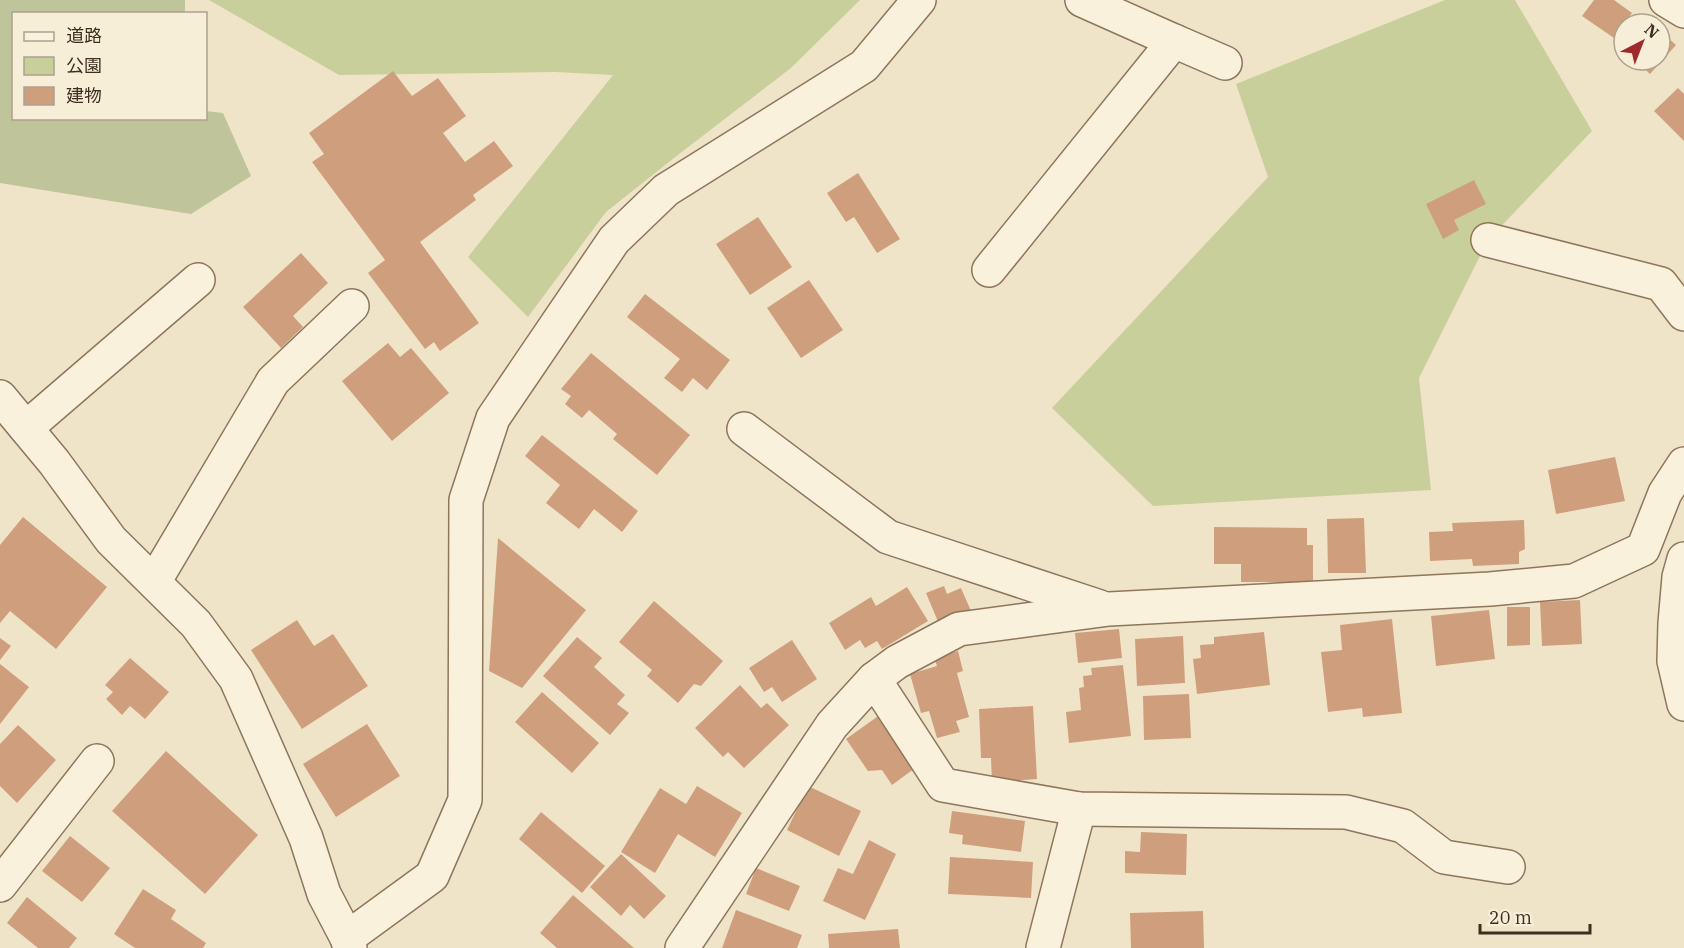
<svg xmlns="http://www.w3.org/2000/svg" width="1684" height="948" font-family="'IBM Plex Serif','Noto Sans JP',serif">
<rect width="100%" height="100%" fill="#f0e4c8"/>
<g fill="#c9cf9b">
<path d="M209,0H860L791,68L674,158L606,212L528,317L468,257L613,75L555,72L339,75Z"/>
<path d="M1445,0H1515L1592,131L1488,240L1419,378L1431,490L1153,506L1052,408L1268,177L1236,84Z"/>
</g>
<path fill="#bfc49a" d="M0,0H185V13L14,14V118H206V111L223,113L251,176L191,214L0,183Z"/>
<g fill="#cf9f7d">
<path d="M1594,0H1614L1632,13L1614,38L1582,16Z"/>
<path d="M1660,31L1676,45L1650,74L1635,60H1660Z"/>
<path d="M393,71L412,96L438,78L466,116L443,133L465,162L494,141L513,166L473,195L476,200L420,242L479,323L440,351L434,342L425,349L368,273L385,260L312,162L324,154L309,133Z"/>
<path d="M1678,88L1684,94V141L1654,111Z"/>
<path d="M858,173L900,239L877,253L854,217L846,222L827,193Z"/>
<path d="M1474,180L1486,204L1454,220L1459,230L1443,239L1426,204Z"/>
<path d="M758,217L792,267L750,295L716,244Z"/>
<path d="M301,253L328,283L293,316L303,327L281,348L243,307Z"/>
<path d="M809,280L843,330L801,358L767,308Z"/>
<path d="M645,294L730,360L707,390L693,378L682,392L664,378L680,359L627,317Z"/>
<path d="M388,343L400,357L411,348L449,393L392,441L342,381Z"/>
<path d="M591,353L690,435L657,475L613,439L617,434L589,410L582,418L565,404L571,396L561,389Z"/>
<path d="M542,435L638,511L622,532L594,509L579,529L546,503L560,485L525,456Z"/>
<path d="M1615,457L1625,501L1556,514L1548,470Z"/>
<path d="M23,517L107,587L56,649L10,611L0,623V545Z"/>
<path d="M1364,518L1366,573H1328L1327,519Z"/>
<path d="M1524,520L1525,549L1519,552V564L1473,566L1472,559L1430,561L1429,532L1453,531L1452,523Z"/>
<path d="M1214,527L1307,528V545H1313V582H1241V564H1214Z"/>
<path d="M498,538L586,610L522,688L489,671Z"/>
<path d="M944,586L947,594L961,588L971,611L939,624L926,593Z"/>
<path d="M907,587L928,621L882,649L877,641L865,648L860,640L845,650L829,623L871,597L876,606Z"/>
<path d="M1580,600L1582,644L1542,646L1540,602Z"/>
<path d="M654,601L723,661L701,686L694,684L678,703L647,676L652,670L619,642Z"/>
<path d="M1507,607H1530V645L1507,646Z"/>
<path d="M1489,610L1495,659L1436,666L1431,616Z"/>
<path d="M1392,619L1402,713L1363,717L1362,708L1328,712L1321,652L1342,650L1340,625Z"/>
<path d="M297,620L314,646L333,634L368,686L302,729L251,650Z"/>
<path d="M1119,629L1122,658L1078,663L1075,633Z"/>
<path d="M1264,632L1270,685L1197,694L1193,659L1201,658L1200,645L1214,644V637Z"/>
<path d="M1183,636L1185,683L1137,686L1135,639Z"/>
<path d="M577,637L602,658L594,667L625,695L617,704L629,713L610,735L543,676Z"/>
<path d="M0,638L11,646L0,660Z"/>
<path d="M792,640L817,679L782,702L772,687L764,692L749,668Z"/>
<path d="M958,651L963,671L957,673L969,717L956,721L960,732L937,738L929,711L921,713L910,674L937,666L934,658Z"/>
<path d="M130,658L169,692L145,719L130,706L122,715L106,699L113,692L105,685Z"/>
<path d="M0,664L29,687L0,724Z"/>
<path d="M1123,665L1131,736L1069,743L1066,712L1081,710L1079,688L1084,687L1083,676L1092,675L1091,668Z"/>
<path d="M740,685L761,708L767,703L789,725L744,768L728,752L723,757L695,728Z"/>
<path d="M542,692L599,743L572,773L515,722Z"/>
<path d="M1189,694L1191,738L1144,740L1143,696Z"/>
<path d="M1033,706L1037,779L992,782L991,758H981L979,709Z"/>
<path d="M881,714L918,766L892,785L882,770L868,771L846,739Z"/>
<path d="M367,724L400,776L336,817L303,764Z"/>
<path d="M18,725L56,760L17,803L0,786V744Z"/>
<path d="M166,751L258,835L205,894L112,811Z"/>
<path d="M697,786L742,813L715,857L678,834L655,873L621,852L660,788L686,804Z"/>
<path d="M808,786L861,811L839,856L787,830Z"/>
<path d="M952,811L1025,821L1021,852L962,844L963,835L949,833Z"/>
<path d="M541,812L605,866L582,893L519,839Z"/>
<path d="M1141,832L1187,834L1186,875L1125,873V851L1140,852Z"/>
<path d="M70,836L110,868L82,902L42,871Z"/>
<path d="M869,840L896,854L865,920L823,901L838,868L853,874Z"/>
<path d="M621,854L666,896L644,919L630,905L621,916L590,887Z"/>
<path d="M950,857L1033,862L1031,898L948,894Z"/>
<path d="M756,868L800,886L789,911L746,894Z"/>
<path d="M143,889L176,910L171,919L206,943L203,948H135L114,934Z"/>
<path d="M573,895L634,948H557L540,933Z"/>
<path d="M27,897L77,938L69,948H38L7,923Z"/>
<path d="M736,910L802,935L797,948H722Z"/>
<path d="M1203,911L1204,948H1131L1130,913Z"/>
<path d="M898,929L900,948H829L828,934Z"/>
</g>
<g fill="none" stroke-linecap="round" stroke-linejoin="round">
<defs>
<g id="minor">
<path d="M1666,0L1684,11"/>
<path d="M1174,41L1225,63"/>
<path d="M1488,240L1661,284L1684,314"/>
<path d="M989,270L1174,41L1082,0"/>
<path d="M0,397L54,462L111,540L196,624L236,679L306,838L324,894L347,938L350,948"/>
<path d="M26,428L198,280"/>
<path d="M744,429L888,537L1100,607"/>
<path d="M1684,559L1679,577L1675,623L1674,661L1684,704"/>
<path d="M154,582L273,381L352,306"/>
<path d="M874,679L943,785L1079,809L1346,812L1403,826L1444,857L1508,867"/>
<path d="M0,885L97,761"/>
<path d="M347,938L432,876L465,800L466,500L493,418L614,240L666,190L864,66L919,0"/>
<path d="M682,948L832,725L874,679L897,662L959,629L1109,609L1490,589L1574,581L1643,549L1665,493L1684,464"/>
<path d="M1043,948L1079,809"/>
</g>
</defs>
<use href="#minor" stroke="#8d765c" stroke-width="36"/>
<use href="#minor" stroke="#faf1dc" stroke-width="33"/>
</g>
<rect x="12" y="12" width="195" height="108" fill="#f7eed8" stroke="#ada18e" stroke-width="1.5"/>
<rect x="24" y="32" width="30" height="9" fill="#faf1dc" stroke="#ada18e" stroke-width="1.5"/>
<text x="66" y="42" font-size="18" fill="#3d2e20">道路</text>
<rect x="24" y="57" width="30" height="18" fill="#c9cf9b" stroke="#ada18e" stroke-width="1.5"/>
<text x="66" y="72" font-size="18" fill="#3d2e20">公園</text>
<rect x="24" y="87" width="30" height="18" fill="#cf9f7d" stroke="#ada18e" stroke-width="1.5"/>
<text x="66" y="102" font-size="18" fill="#3d2e20">建物</text>
<g transform="translate(1642 42) rotate(42)"><circle r="28" fill="#f7eed8" stroke="#ada18e" stroke-width="1.5"/>
<path d="M0-4.5L10 22L0 15L-10 22Z" fill="#9e2a2b"/>
<text y="-9" font-size="16" font-weight="bold" text-anchor="middle" fill="#3d2e20">N</text>
</g>
<path d="M1480 924v9h110v-9" fill="none" stroke="#3d2e20" stroke-width="3"/>
<text x="1489" y="924" font-size="18" fill="#3d2e20" stroke="#f7eed8" stroke-width="4.5" paint-order="stroke">20 m</text>
</svg>
